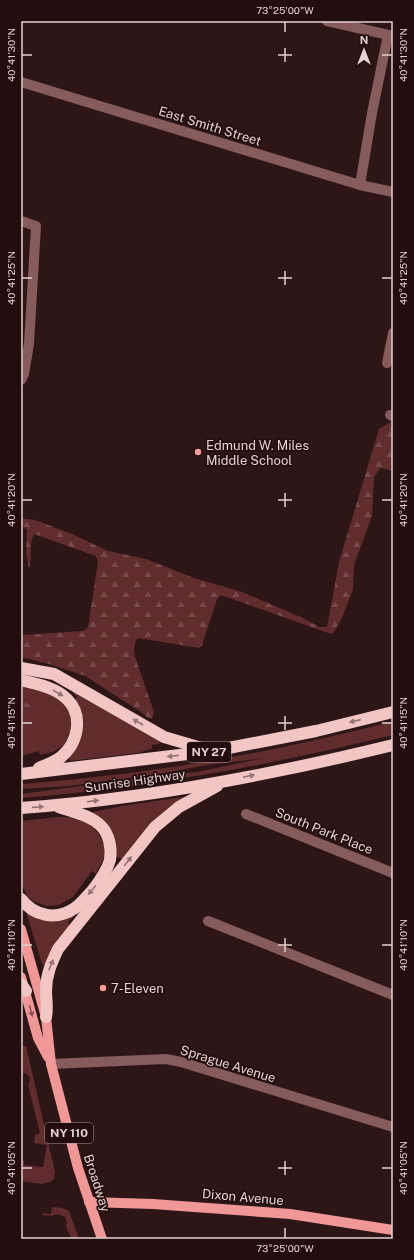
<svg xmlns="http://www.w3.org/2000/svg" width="414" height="1260" font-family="'Public Sans',sans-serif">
<defs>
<pattern id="forest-firs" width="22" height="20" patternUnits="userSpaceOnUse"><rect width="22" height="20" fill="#602c2d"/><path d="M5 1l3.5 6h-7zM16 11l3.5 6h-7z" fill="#764a4a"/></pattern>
</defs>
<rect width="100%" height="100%" fill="#2e1616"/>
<g fill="#602c2d">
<path d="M21,685L47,691L66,704L71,715L73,729L64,749L61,747L53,752L40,755L39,751L21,756Z"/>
<path d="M75,691L160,742L159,744L152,745V749L137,753L70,761L69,757L81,737L84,723L81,711L75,699L77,697L73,693Z"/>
<path d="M393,721V735C271,765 147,788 21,798V794L163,775L197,772L263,758L201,766L165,773L70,786L21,789V784C124,776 227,761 328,737C350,732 372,727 393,721Z"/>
<path d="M183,797L185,799L123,860L114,855L93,813V812L122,806Z"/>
<path d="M58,817C75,817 90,819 99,835C102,839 105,845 105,850C105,858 99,867 96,874L92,871L73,897L59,905L46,906L33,901L27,896L21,882V821Z"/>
<path d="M26,912L78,913L68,922L70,928L45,965H43L42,964Z"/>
<path d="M21,1046H26L55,1172L54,1179L50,1182L41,1184L21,1181V1160L24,1161V1165L43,1167L47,1145L34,1143L35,1135L40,1133L28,1085L30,1081L29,1076L25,1073L21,1074Z"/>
<path d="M52,1207L63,1208L69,1211L79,1239H71L66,1226L67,1223L65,1217L58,1214L52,1216L43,1215V1213L51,1214Z"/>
</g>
<g fill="url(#forest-firs)">
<path d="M393,422V471L380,468L374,477L372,516L354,565L353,589L342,618L334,632L331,634L221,595L217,599L202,645L199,648L138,638C133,644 134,650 135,657L154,712L152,719L148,718L141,712L85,676L49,664L21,657V635L83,631L88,627L98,562L96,556L34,534C28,545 33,557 29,569L26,553L27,530L21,525V518L35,520L72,534L108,551L146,559L194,578L242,592L303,618L319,627H327L339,562L379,429L389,423Z"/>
<path d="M21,697L35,711L29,718L21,719Z"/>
</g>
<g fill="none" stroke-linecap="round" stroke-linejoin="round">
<g stroke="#865b5b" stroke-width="10">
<path d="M327,21L393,36"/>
<path d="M21,82L360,185L393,192"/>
<path d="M360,185L372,113L388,35"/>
<path d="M21,221L36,226L29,344L24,374L21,380"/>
<path d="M387,363L393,333"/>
<path d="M390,415L393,416"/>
<path d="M246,814L393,873"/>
<path d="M208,921L393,995"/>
<path d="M51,1064L166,1059L181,1062L393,1127"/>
</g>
<g stroke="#f09898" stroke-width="10">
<path d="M21,929L46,1017L51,1064L78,1168L102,1239"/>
<path d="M21,977L38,1038L48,1057"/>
<path d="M89,1202L153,1204L290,1214L393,1230"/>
</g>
<g stroke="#f1c6c5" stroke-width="12">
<path d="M21,668L54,674L164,737L208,750"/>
<path d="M21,680C36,684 55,687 67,699C84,716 78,743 61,757C55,762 46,765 39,768"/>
<path d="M21,774L213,751L316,731L393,712"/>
<path d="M21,808C146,799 271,775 393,745"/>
<path d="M21,899C34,916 56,921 75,908C81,904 86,897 92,891C99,882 107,871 110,860C112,848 109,834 101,826C90,815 73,812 59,807"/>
<path d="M21,984L26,991"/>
<path d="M46,1017C48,1008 46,1000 46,991C46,975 51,964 58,949L155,827L179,807L217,786"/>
</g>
</g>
<defs><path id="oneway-solid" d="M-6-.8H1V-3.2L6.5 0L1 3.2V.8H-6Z"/></defs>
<g fill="#957373">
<use href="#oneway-solid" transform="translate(58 693) rotate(30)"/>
<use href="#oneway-solid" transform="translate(355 721) rotate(167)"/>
<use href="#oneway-solid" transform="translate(138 722) rotate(-150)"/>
<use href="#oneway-solid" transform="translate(173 756) rotate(173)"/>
<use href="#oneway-solid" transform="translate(249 776) rotate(-11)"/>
<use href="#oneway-solid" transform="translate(93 801) rotate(-7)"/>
<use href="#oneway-solid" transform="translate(38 807) rotate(-4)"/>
<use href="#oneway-solid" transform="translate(128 861) rotate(-52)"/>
<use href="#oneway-solid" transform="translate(92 890) rotate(130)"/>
<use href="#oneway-solid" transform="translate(51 965) rotate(-67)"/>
</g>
<use fill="#8a5253" href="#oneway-solid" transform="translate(31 1011) rotate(75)"/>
<path fill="none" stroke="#e2d1d0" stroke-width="1.5" d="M285,22V32M285,48V62M22,55H32M278,55H292M382,55H392M285,271V285M22,278H32M278,278H292M382,278H392M285,493V507M22,500H32M278,500H292M382,500H392M285,716V730M22,723H32M278,723H292M382,723H392M285,938V952M22,945H32M278,945H292M382,945H392M285,1161V1175M22,1168H32M278,1168H292M382,1168H392M285,1228V1238"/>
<g fill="#f59b9b" stroke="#240d0e" stroke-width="1.5">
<circle cx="198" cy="452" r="4"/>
<circle cx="103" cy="988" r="4"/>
</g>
<g text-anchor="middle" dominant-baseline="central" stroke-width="3.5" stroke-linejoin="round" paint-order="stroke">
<g fill="#240d0e" stroke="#a99696" stroke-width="1">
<rect x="187" y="742" width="44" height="20" rx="3"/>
<rect x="45" y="1123" width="48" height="20" rx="3"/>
</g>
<g font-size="12" font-weight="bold" fill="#e2d1d0">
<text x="209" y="752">NY 27</text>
<text x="69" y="1133">NY 110</text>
</g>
<g font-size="13" fill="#e2d1d0" stroke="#240d0e">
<text transform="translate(210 126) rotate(17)">East Smith Street</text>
<text transform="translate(135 781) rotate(-8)">Sunrise Highway</text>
<text transform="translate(324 831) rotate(22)">South Park Place</text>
<text transform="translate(228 1064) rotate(17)">Sprague Avenue</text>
<text transform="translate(97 1183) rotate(72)">Broadway</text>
<text transform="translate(243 1197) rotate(5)">Dixon Avenue</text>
</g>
<g font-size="13" fill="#e2d1d0" stroke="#240d0e" text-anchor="start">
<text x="206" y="445">Edmund W. Miles<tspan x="206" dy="15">Middle School</tspan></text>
<text x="111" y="988">7-Eleven</text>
</g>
</g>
<rect width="414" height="1260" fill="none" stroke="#240d0e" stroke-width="44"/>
<g transform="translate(364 50)" stroke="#240d0e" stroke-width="3" paint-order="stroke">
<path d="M0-3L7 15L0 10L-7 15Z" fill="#e2d1d0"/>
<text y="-6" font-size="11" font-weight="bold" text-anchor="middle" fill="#e2d1d0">N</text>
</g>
<rect x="22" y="22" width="370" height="1216" fill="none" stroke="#e2d1d0" stroke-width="1.5"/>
<g font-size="10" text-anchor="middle" fill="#e2d1d0">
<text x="285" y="14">73°25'00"W</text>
<text transform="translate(11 55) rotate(-90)" y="4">40°41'30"N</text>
<text transform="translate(403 55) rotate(-90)" y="4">40°41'30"N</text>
<text transform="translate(11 278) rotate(-90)" y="4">40°41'25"N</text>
<text transform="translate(403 278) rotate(-90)" y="4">40°41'25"N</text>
<text transform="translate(11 500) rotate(-90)" y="4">40°41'20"N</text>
<text transform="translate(403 500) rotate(-90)" y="4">40°41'20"N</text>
<text transform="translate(11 723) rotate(-90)" y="4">40°41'15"N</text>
<text transform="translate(403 723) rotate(-90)" y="4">40°41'15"N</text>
<text transform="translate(11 945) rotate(-90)" y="4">40°41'10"N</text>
<text transform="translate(403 945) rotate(-90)" y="4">40°41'10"N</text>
<text transform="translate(11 1168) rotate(-90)" y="4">40°41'05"N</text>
<text transform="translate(403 1168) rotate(-90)" y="4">40°41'05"N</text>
<text x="285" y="1252">73°25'00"W</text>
</g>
</svg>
